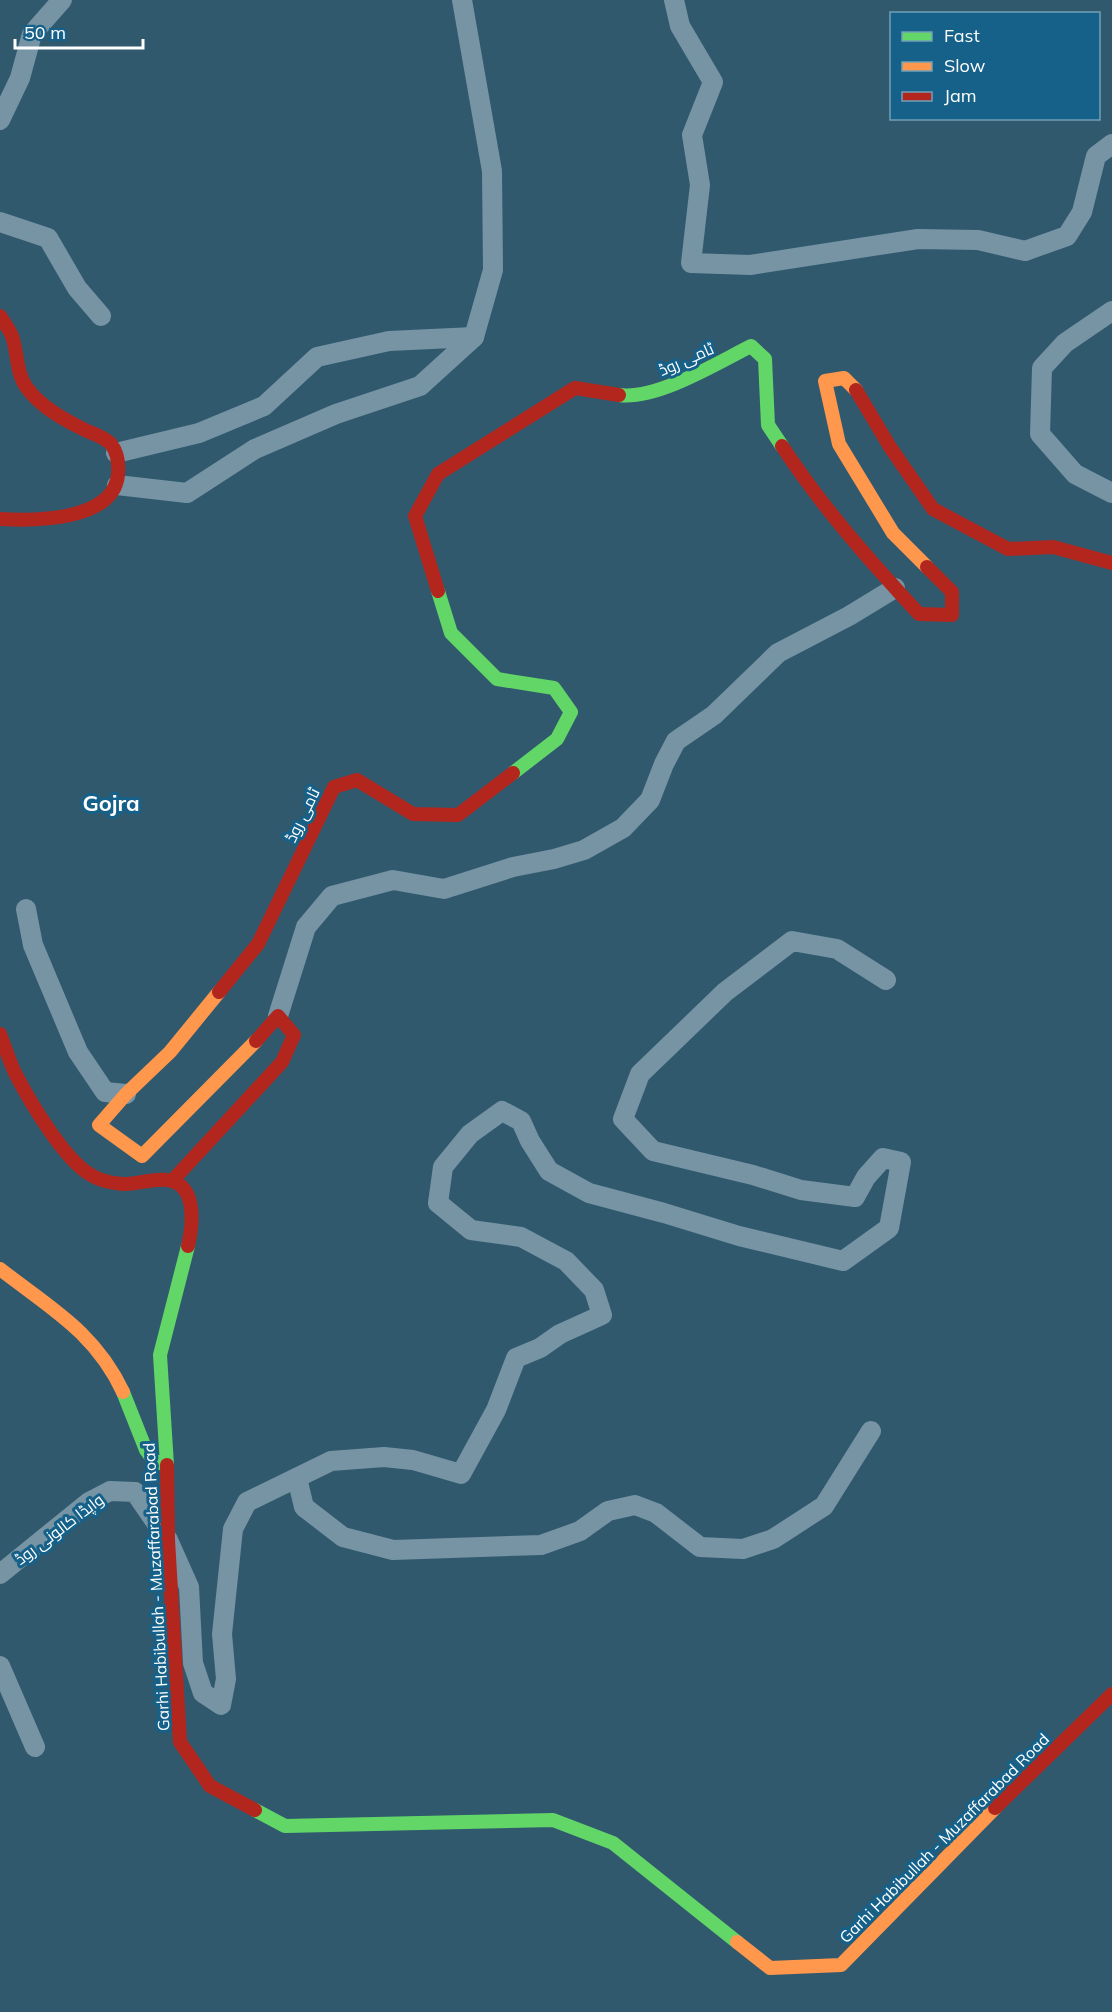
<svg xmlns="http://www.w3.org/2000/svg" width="1112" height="2012" font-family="Mulish,Cairo,sans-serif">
<rect width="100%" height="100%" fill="#30596e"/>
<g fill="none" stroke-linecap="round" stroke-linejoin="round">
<g stroke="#7794a4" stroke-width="20">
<path d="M674,0L680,26L713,82L692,135L700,185L691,263L750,265L918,239L978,240L1025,251L1067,236L1082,212L1096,156L1112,144"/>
<path d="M0,120L20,78L32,34L62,0"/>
<path d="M0,222L48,238L77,288L101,316"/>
<path d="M1112,311L1065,343L1042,368L1040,434L1075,474L1112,493"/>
<path d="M116,453L199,433L264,406L317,357L389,341L474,337"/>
<path d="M117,485L187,493L255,449L336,414L420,386L474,337L493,270L492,171L462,0"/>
<path d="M26,909L33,945L78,1052L105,1092L126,1094"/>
<path d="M278,1016L306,927L332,896L393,880L444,889L513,867L554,859L584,850L623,828L650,800L664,764L676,741L714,715L778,653L849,616L895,588"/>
<path d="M297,1478L304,1507L343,1537L393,1550L541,1545L580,1531L608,1511L635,1505L656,1513L700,1547L743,1549L773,1539L824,1506L871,1431"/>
<path d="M0,1574L89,1502L110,1491L135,1492L168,1540L189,1587L193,1663L203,1693L221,1705L226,1679L222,1634L233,1529L247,1502L331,1461L384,1457L413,1460L461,1474L496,1410L516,1358L540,1348L560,1334L602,1315L594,1290L566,1261L521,1237L471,1230L438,1203L443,1167L470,1134L502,1111L521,1121L530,1141L549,1171L589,1193L664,1213L739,1236L843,1261L889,1228L901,1162L883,1158L866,1177L855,1197L801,1190L753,1175L653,1151L623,1119L640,1074L725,992L792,941L837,949L886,980"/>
<path d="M0,1666L35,1747"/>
</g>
<g stroke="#63d668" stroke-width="14">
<path d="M619,395C657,400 717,363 751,346L765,359L768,425L782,446"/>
<path d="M438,591L451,633L497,679L554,688L571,712L557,739L513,773"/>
<path d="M123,1392L146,1450L154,1461L167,1465L160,1355L188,1246"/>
<path d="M255,1810L285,1826L553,1820L613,1843L737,1942"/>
</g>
<g stroke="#ff974d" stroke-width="14">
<path d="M856,390L844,378L825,381L839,444L893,533L927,567"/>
<path d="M219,992L170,1052L126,1094L99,1125L142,1156L256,1041"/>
<path d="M0,1269C50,1308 95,1332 123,1392"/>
<path d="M737,1942L770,1968L841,1965L995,1808"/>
</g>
<g stroke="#b3261e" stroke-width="14">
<path d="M0,316C4,322 9,329 12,336C18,353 16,374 27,388C41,407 63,419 83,429C93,434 103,436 111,444C118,453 119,464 118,475C113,521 35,521 0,519"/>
<path d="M856,390L890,447L933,509L1008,549L1053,547L1112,563"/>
<path d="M782,446C822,507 870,561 919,614L952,615V592L927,567"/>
<path d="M438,591L415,516L438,474L575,388L619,395"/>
<path d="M219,992L258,944L334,787L357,780L413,814L458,815L513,773"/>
<path d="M0,1034C5,1047 9,1060 15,1073C29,1100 64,1160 91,1175C100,1181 112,1183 122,1184C140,1185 165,1173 180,1185C196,1197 192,1229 188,1246"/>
<path d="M173,1180L282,1062L294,1035L278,1016L256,1041"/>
<path d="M167,1465L168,1540L180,1742L210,1786L255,1810"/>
<path d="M995,1808L1112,1694"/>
</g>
</g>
<g text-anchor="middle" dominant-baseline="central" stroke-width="6" stroke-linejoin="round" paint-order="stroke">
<g font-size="16" fill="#fff" stroke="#156189">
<text transform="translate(686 359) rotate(-24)">ٹامی روڈ</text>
<text transform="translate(302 815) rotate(-64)">ٹامی روڈ</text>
<text transform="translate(59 1529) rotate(-37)">واپڈا کالونی روڈ</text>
<text transform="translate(156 1587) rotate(-93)">Garhi Habibullah - Muzaffarabad Road</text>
<text transform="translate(944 1838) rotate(-45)">Garhi Habibullah - Muzaffarabad Road</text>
</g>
<g font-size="22" font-weight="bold" fill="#fff" stroke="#156189">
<text x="111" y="803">Gojra</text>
</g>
</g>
<rect x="890" y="12" width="210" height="108" fill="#156189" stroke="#73a0b8" stroke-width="1.5"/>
<rect x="902" y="32" width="30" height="9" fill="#63d668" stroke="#73a0b8" stroke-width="1.5"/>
<text x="944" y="42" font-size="18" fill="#ffffff">Fast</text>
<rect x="902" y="62" width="30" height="9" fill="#ff974d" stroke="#73a0b8" stroke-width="1.5"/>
<text x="944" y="72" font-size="18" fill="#ffffff">Slow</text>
<rect x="902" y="92" width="30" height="9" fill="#b3261e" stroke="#73a0b8" stroke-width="1.5"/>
<text x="944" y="102" font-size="18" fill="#ffffff">Jam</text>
<path d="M15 39v9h128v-9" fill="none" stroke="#ffffff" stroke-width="3"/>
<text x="24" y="39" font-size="18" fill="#ffffff" stroke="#156189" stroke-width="4.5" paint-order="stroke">50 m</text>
</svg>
